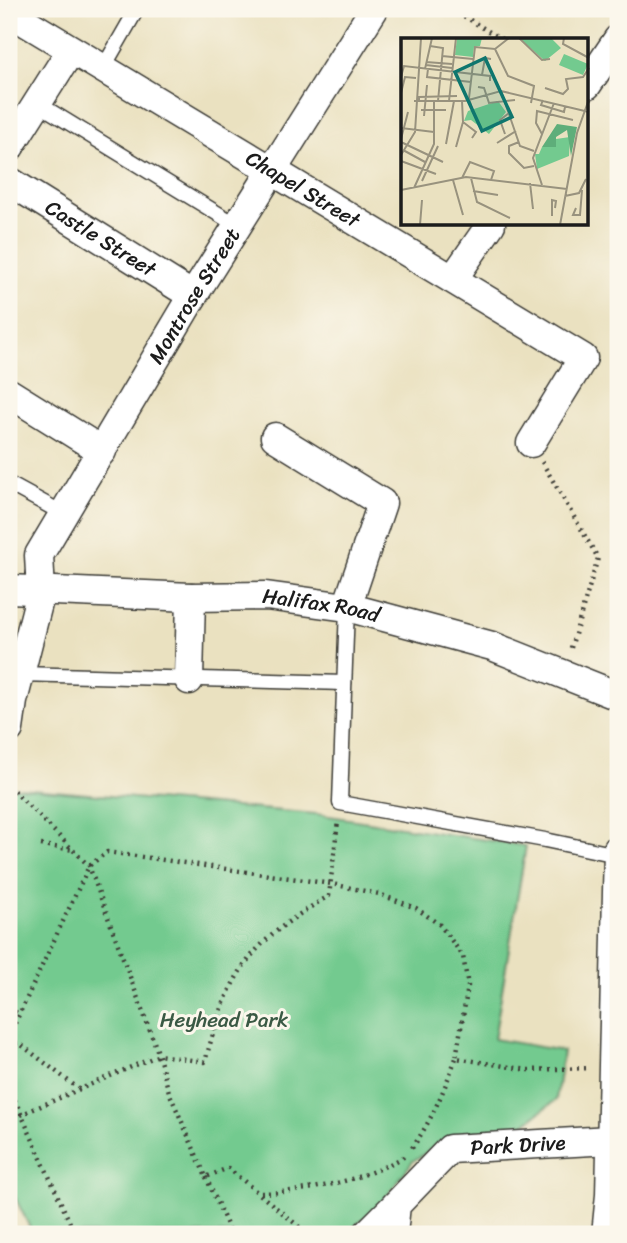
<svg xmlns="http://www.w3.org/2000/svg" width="627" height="1243" font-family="Sriracha,sans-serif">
<rect width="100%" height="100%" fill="#fbf7ec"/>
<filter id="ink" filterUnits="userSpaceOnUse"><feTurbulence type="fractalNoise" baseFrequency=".0143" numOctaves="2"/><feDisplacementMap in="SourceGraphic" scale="14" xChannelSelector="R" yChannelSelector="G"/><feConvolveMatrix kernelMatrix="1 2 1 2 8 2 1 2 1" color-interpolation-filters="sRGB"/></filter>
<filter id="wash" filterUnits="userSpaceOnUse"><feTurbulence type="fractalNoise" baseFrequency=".00686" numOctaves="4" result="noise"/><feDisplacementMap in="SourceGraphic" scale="28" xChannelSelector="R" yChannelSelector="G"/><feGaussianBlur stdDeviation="1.57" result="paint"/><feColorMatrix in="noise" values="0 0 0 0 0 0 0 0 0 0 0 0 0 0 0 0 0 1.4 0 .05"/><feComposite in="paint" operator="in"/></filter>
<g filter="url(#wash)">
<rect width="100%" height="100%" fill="#eae1c0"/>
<path fill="#73ca8f" stroke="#487356" stroke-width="2" d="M9,787L316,814L526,846L494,1039L563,1051L556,1100L519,1128L435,1147L413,1161L380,1205L346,1234H33L9,1185Z"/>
</g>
<g filter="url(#ink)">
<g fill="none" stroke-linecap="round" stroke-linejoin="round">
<defs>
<g id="service">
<path d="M102,70L137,9"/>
<path d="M37,103L238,226"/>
<path d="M9,484L64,514"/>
<path d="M347,607L340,803L545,840L617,855"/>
<path d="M20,674L344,683"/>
</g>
<g id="minor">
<path id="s1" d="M9,12L583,358L531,443"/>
<path d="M587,85L618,39"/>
<path d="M9,148L71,50"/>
<path id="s2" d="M9,181L193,296"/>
<path d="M453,279L491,224"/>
<path d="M9,393L102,451"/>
<path d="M275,437L382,503L347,607"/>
<path id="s3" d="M9,589L191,597L266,596L347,607L492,646L618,696"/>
<path d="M189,680L191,597"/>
<path id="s4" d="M9,729L13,701L41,592L39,555L193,296L374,9"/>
<path d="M367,1234L396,1205"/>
<path id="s5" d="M393,1234L396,1205L450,1149L610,1140"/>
<path d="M606,1234L610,1195L618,849"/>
</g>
</defs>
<use href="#service" stroke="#3b3a35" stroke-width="17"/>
<use href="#minor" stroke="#3b3a35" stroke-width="31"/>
<g stroke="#3b3a35" stroke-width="4.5" stroke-dasharray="2 5" stroke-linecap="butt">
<path d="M452,9L503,40"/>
<path d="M542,462L598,558L570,651"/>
<path d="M9,786L89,866L157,1050L169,1092L206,1177L228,1168L308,1234"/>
<path d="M41,845L74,850"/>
<path d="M9,1008L19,1014"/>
<path d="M9,1036L89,866L107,852L332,884L379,894L416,908L440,925L463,956L468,986L456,1058L528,1070L590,1068"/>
<path d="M9,1044L19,1043L79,1089"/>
<path d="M9,1087L75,1234"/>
<path d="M20,1115L159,1055L205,1062C229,973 248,943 329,896L338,821"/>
<path d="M412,1148C432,1120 444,1090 456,1058"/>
<path d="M206,1177L231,1234"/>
<path d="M261,1193C311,1192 364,1180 407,1155"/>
</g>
<use href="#service" stroke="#fff" stroke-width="14"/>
<use href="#minor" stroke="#fff" stroke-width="28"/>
</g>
</g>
<g text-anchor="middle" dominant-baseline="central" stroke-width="6" stroke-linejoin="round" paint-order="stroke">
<g font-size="21" fill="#1c1c1c" stroke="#fbf7ec">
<text stroke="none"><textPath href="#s1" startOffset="343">Chapel Street</textPath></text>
<text stroke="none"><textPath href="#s2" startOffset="108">Castle Street</textPath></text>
<text stroke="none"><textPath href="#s4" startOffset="480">Montrose Street</textPath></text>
<text stroke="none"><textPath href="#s3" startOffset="313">Halifax Road</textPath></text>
<text stroke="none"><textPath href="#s5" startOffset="175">Park Drive</textPath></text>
</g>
<g font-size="21" fill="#3a5944" stroke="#fbf7ec">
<text x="224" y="1020">Heyhead Park</text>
</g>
</g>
<g transform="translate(401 38)">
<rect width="187" height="187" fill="#eae1c0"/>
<path d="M56,0H81L79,8L73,9L72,19L54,17ZM118,0H150L160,10L144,23ZM163,16L187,26L182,37L158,27ZM97,63L105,74L88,96L70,82L63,83L67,73ZM169,99L168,118L136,131L134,116H138L141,109H155V101Z" fill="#73ca8f"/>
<path d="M156,86L176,89L170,118L166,92L155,99V109H141Z" fill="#5eae7a"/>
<path fill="none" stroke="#98927e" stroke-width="2" d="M118,0L141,22L149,21M163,0L162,6L188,20M29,8L42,10L37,63M94,11L107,38L133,48L130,65M41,18L72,21M25,24L51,26M25,27L51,30M24,31L31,0M27,31L26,39L70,44M81,37L84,20L90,21M0,39L3,28L89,38V43M77,49L83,50L88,65L114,62M144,50L162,56L167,51L165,41L182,39L188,30M100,53L119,108L133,113M0,55L4,39L15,40M142,62L140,67L163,74L164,69M13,63H64L100,53L188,74M18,63V59L56,58M48,63L55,0M71,71L68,60L74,9L94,11L108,0M20,72H45M23,78L26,47M62,84L75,94L71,100M0,90L33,94M104,96L99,82L108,75M141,96L135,85L136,73L172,82M0,101L7,74M0,104L42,124M118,104L108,108V115L123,130L133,128M96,105L115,93M45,106L53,63M55,109L62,84L61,63M2,112L24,124M0,117L14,94L20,0M0,123L35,136M61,140L69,124L93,133L90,142M70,140L76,164L109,180M52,142L62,177M21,143L37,108M129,145L132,171M141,147L132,120L153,65M13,150L33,106V63M0,152L65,139L166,151M72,153L97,157M164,158L178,155L185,141M175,170L172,177H179L181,152M151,178V162L155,163L154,170M19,187L21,162M159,187L176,95L188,61"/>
<path fill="#0f766e" fill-opacity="0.15" stroke="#0f766e" stroke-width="3.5" d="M84,20L111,79L81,93L54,34Z"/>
<rect width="187" height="187" fill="none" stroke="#1c1c1c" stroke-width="3.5"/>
</g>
<rect width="627" height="1243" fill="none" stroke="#fbf7ec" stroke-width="35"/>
</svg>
